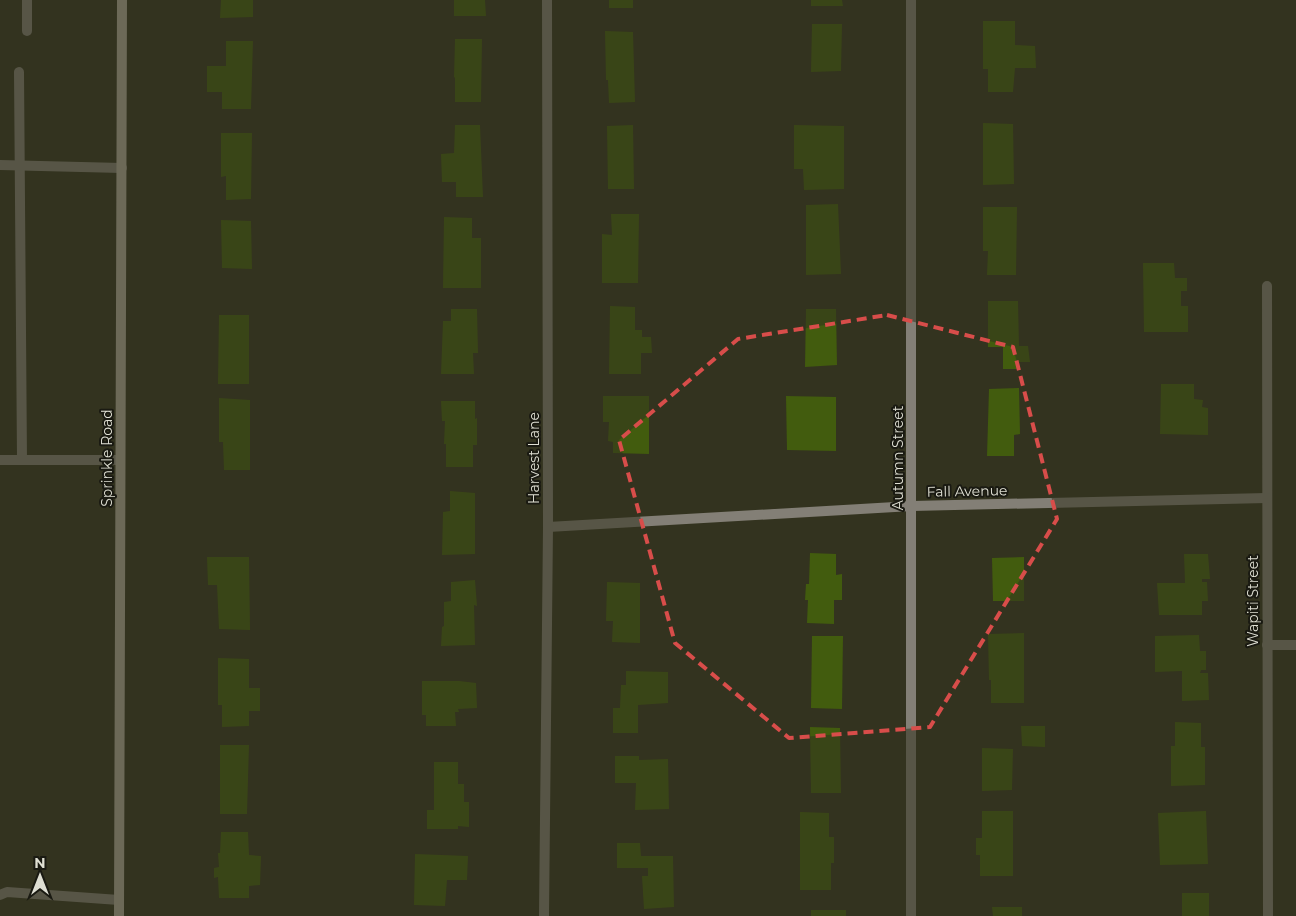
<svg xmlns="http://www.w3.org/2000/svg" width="1296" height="916" font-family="Montserrat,sans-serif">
<rect width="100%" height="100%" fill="#33331f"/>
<g fill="#425c0e">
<path d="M221,0H253V17L220,18Z"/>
<path d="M454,0H485L486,16H454Z"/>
<rect x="609" y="0" width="24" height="8"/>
<path d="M811,0H842L843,6H811Z"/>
<path d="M983,21H1015V45L1035,46L1036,68H1015L1013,92H988V69H983Z"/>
<path d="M812,24H842L841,71L811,72Z"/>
<path d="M605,31L633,32L635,102L609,103L608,80H606Z"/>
<path d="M455,39H482L481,102H455V77L454,78Z"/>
<path d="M226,41H253L251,109H222V92H207V66H226Z"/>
<path d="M983,123L1013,124L1014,184L983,185Z"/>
<path d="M455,125H480L483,197H456V182H442L441,154L454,153Z"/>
<path d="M633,125L634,189H608L607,126Z"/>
<path d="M794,125L844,126V189L804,190L803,169H794Z"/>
<path d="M221,133H252L251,199L226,200V176L221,177Z"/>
<path d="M838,204L841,274L806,275V205Z"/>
<path d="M983,207H1017L1016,275H987L988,251H983Z"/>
<path d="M611,214H639L638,283H602V234L612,235Z"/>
<path d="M444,217L472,218V238H481V288H443Z"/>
<path d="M221,220L251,221L252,269L222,268Z"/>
<path d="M1143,263H1174L1175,278H1187V291H1181V306H1188V332H1144Z"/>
<path d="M988,301H1018L1019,346H1028L1030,362H1018V369H1003V347H988Z"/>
<path d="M610,306L635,307V330H642V337H651L652,353H641V374H609Z"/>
<path d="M451,309H477L478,353H473L474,374H441L443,321H451Z"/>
<path d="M806,309H836L837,365L805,367Z"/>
<path d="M219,315H249V384H218Z"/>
<path d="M1161,384H1194V399L1203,400L1202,407L1208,408V435L1160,434Z"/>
<path d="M1019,388L1020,434L1014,435V456H987L989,389Z"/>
<path d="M603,396H649V454L613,453V442L608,441L609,422H603Z"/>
<path d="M786,396L836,397V451L787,450Z"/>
<path d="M219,398L250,400V470H224L223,442H219Z"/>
<path d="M441,401H475V419L477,418V445H473V467H446V444H444L445,421H442Z"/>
<path d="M450,491L475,493V554L442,555L443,512L450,511Z"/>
<path d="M810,553L836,554V575L842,574V600H834V624L807,623L808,600H805L806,584H809Z"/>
<path d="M1184,554H1208L1210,579H1202V582H1207L1208,601H1202V615H1159L1157,583H1185Z"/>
<path d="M207,557H249L250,630L219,629L217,585H208Z"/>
<path d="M1024,557V601H993L992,558Z"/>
<path d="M475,580L477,606L474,605L475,645L441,646L442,627L444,626V602L451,601V582Z"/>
<path d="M607,582L640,583V643L612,642L613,621H606Z"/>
<path d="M1024,633V703H991V680H989L988,634Z"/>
<path d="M1199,635L1200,651H1206V670H1201L1200,673H1208L1209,700L1182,701V671L1155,672V636Z"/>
<path d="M812,636H843L842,709L811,708Z"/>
<path d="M218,658L249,659V688H260V711H249V726L222,727V705H218Z"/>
<path d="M626,671L668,672V703L638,705V733H613V708H620L621,685H626Z"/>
<path d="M422,681H459L476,683L477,708L458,709L459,712H455L456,726H426V715H422Z"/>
<path d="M1175,722L1201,723V747H1205V785L1171,786V746H1175Z"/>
<path d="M1021,726H1045V747L1022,746Z"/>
<path d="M810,727L840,728L841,793H811Z"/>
<path d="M220,745H249L247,814H220Z"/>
<path d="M982,748L1013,749L1012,790L982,791Z"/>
<path d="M615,756H639V760L668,759L669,809L635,810L636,783H615Z"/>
<path d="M434,762H458V784H464V802H469V827L458,826V829H427V810H434Z"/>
<path d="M982,811H1013V876H980V855H976V838H982Z"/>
<path d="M1206,811L1208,864L1160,865L1158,813Z"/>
<path d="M800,812L829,813V837H834V863H831V890H800Z"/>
<path d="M221,832H248L249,855L261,856L260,885L249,886V898H219L218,877L214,878V868L219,867L218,853H220Z"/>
<path d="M617,843H640L641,856H673L674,907L644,909L642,876H648V868H617Z"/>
<path d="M415,854L468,856L467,880H447L445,906L414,905Z"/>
<rect x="1182" y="893" width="27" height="23"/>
<path d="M992,907H1022V916H993Z"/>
<rect x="811" y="910" width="35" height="6"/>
</g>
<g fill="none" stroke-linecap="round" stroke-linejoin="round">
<g stroke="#837f76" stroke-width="10">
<path d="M27,0V31"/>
<path d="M19,72L22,460"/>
<path d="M0,165L122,168"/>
<path d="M0,460H120"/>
<path d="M0,895L7,892L119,900"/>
</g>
<g stroke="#837f76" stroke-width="10">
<path d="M1267,286L1268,916"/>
<path d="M548,527L912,506L1267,498"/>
<path d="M1267,645H1296"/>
<path d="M544,916L548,527L547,0"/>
<path d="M911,916V0"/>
</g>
<path stroke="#b1ab9c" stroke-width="10" d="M119,916L122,0"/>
</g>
<path d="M0 0H1296V916H0ZM887,315L1013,347L1057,519L930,727L789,738L675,643L619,440L738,339Z" fill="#33331f" fill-opacity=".55" fill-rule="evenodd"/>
<path fill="none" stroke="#d84d4a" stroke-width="4" stroke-dasharray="10 6" stroke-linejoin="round" d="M887,315L1013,347L1057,519L930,727L789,738L675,643L619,440L738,339Z"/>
<g text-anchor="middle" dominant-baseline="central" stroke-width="4" stroke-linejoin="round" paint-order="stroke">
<g font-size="14" fill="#dfdfd3" stroke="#1a1a12">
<text transform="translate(107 458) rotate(-90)">Sprinkle Road</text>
<text transform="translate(534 458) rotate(-90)">Harvest Lane</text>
<text transform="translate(898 458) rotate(-90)">Autumn Street</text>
<text transform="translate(967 491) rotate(-1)">Fall Avenue</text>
<text transform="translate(1253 601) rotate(-90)">Wapiti Street</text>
</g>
</g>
<g transform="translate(40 876)" stroke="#1a1a12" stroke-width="4" paint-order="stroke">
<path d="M0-4L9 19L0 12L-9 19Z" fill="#dfdfd3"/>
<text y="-8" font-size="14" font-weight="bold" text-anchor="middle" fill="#dfdfd3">N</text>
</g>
</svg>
